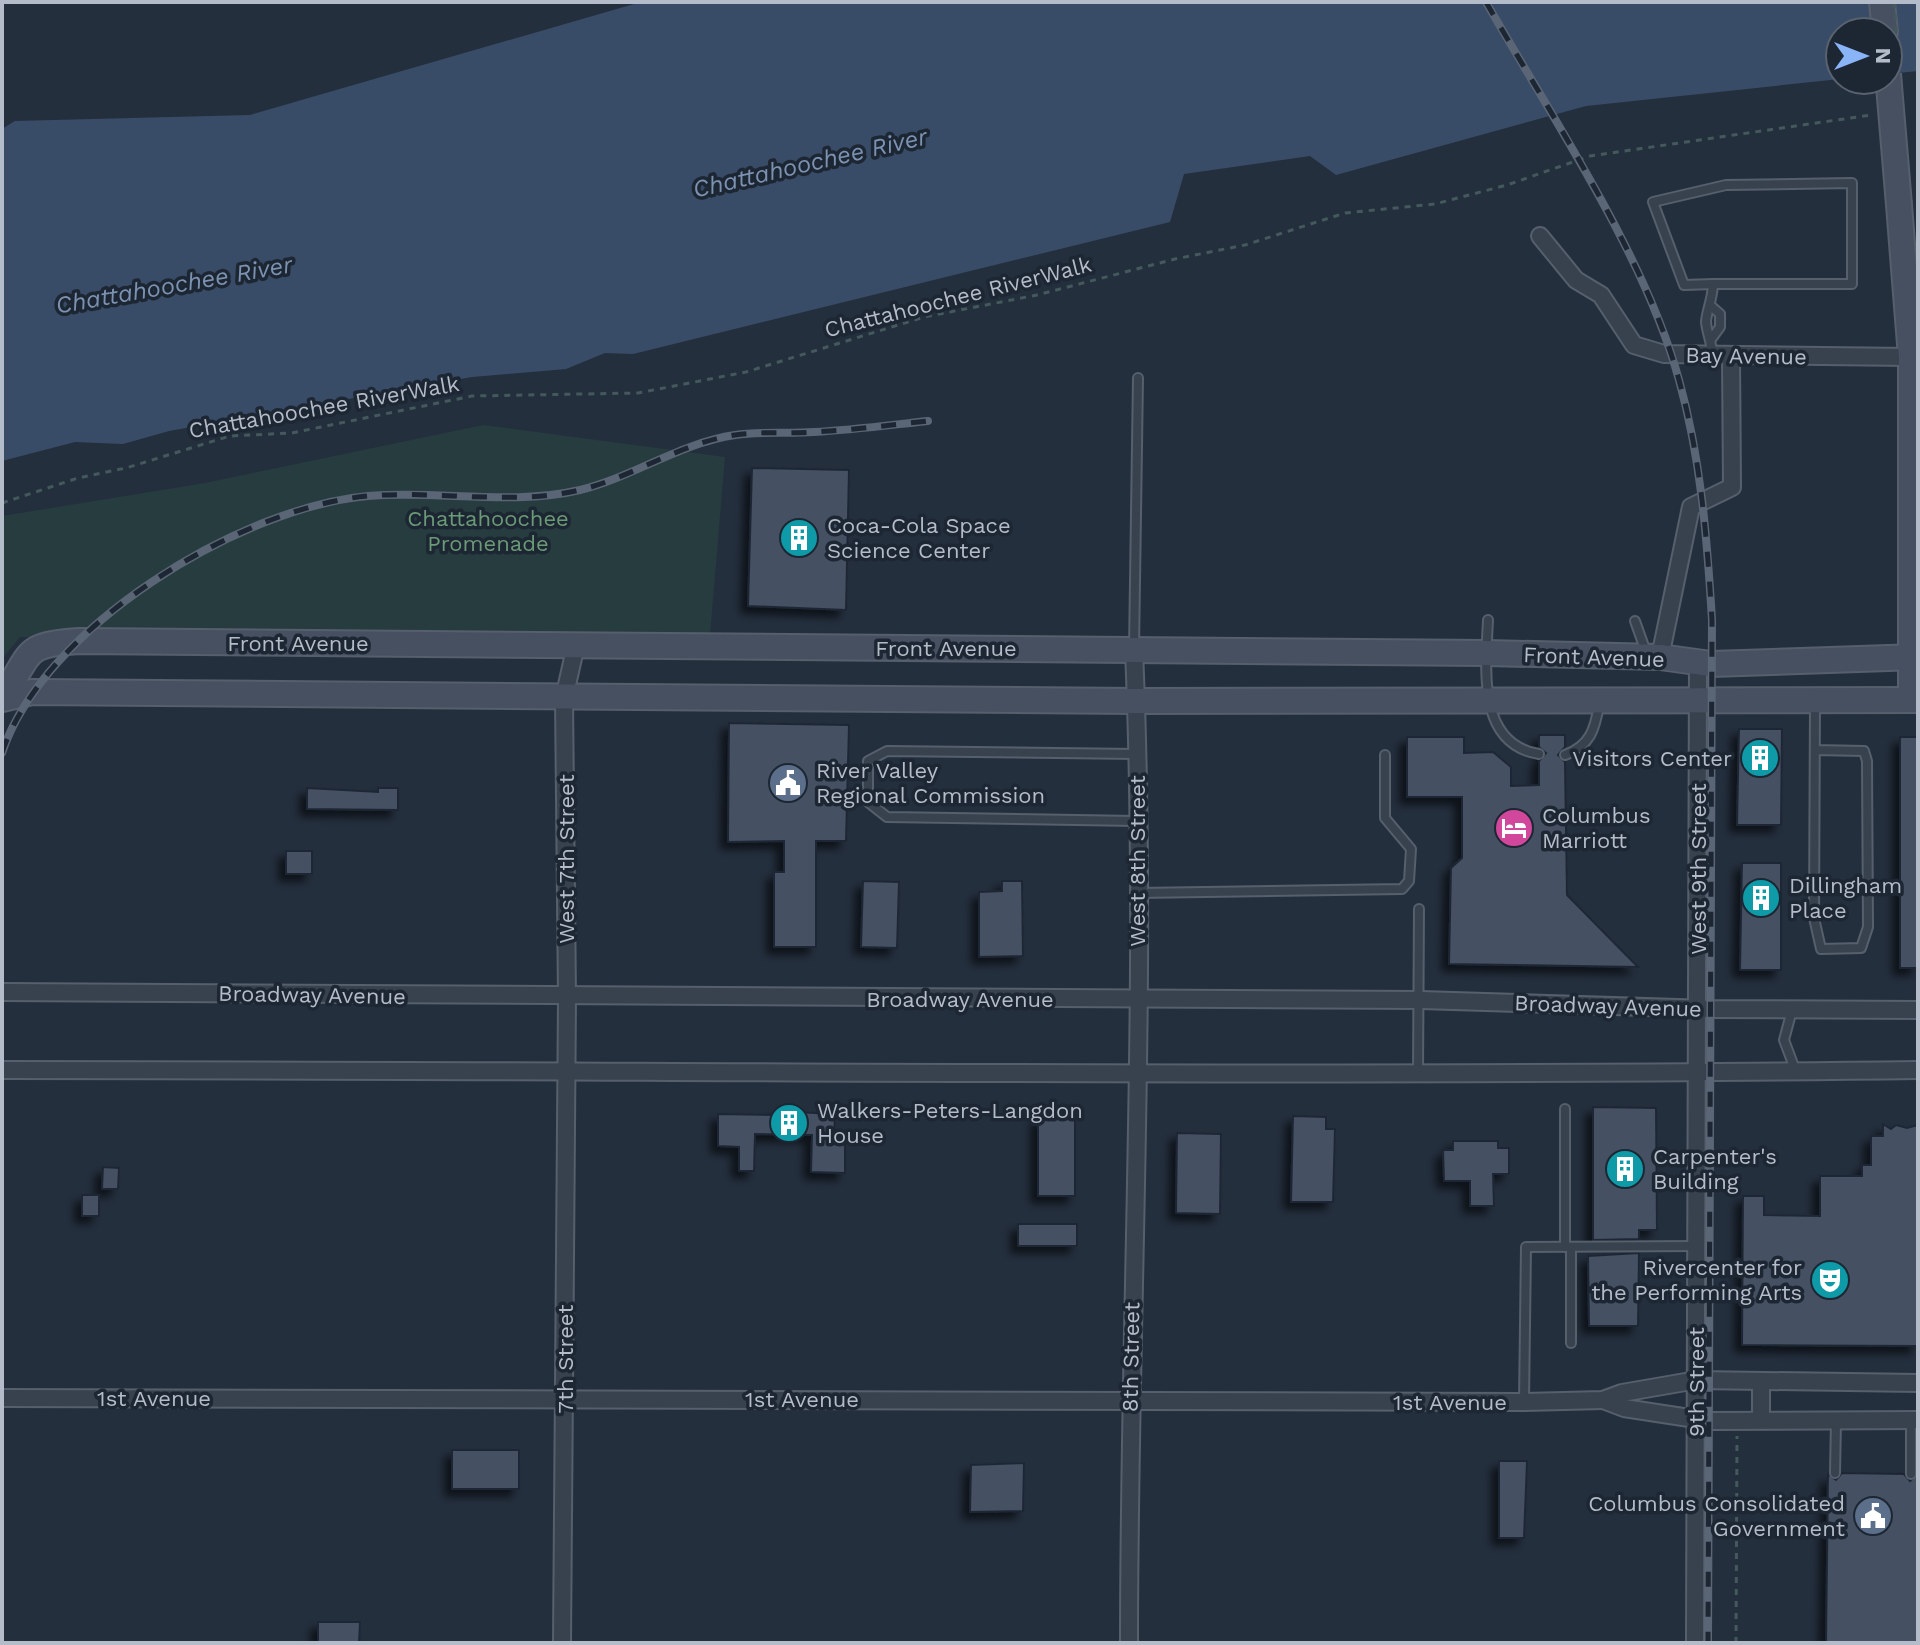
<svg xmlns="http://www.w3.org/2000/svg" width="1920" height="1645" font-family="'Work Sans',sans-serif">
<defs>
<filter id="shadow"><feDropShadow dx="-7" dy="7" stdDeviation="4" flood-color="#0009"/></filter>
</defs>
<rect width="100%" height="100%" fill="#242f3e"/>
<path fill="#263c3f" d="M483,425L725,457L710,635L20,637L2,659V516L205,483Z"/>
<path fill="#394c67" d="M641,2H1918V71L1888,74V32H1840V79L1586,106L1336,175L1310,156L1184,174L1170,222L633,354L605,353L566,369L472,377L169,431L123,444L75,442L2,461V129L15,121L250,115Z"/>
<g fill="#455162" stroke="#1f2835" stroke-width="2" filter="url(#shadow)">
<path d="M752,468L849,470L846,610L748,606Z"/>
<path d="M729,723L849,725L846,841H816V947H774V872H784V841L728,842Z"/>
<path d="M1739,729H1782L1781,825H1737Z"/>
<path d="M1539,735H1565V747L1558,755L1565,762L1567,895L1638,967L1449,964L1451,868L1462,858V797H1407V737H1464V753L1493,752L1511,767V786L1539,785V761L1546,753L1539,747Z"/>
<rect x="1900" y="737" width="18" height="231"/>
<path d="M307,788L378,792V788H398V810L307,809Z"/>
<rect x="286" y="851" width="26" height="23"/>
<path d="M1742,863H1781V970H1740Z"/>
<path d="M863,881L899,882L897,948L861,947Z"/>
<path d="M1002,881H1022L1023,956L979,957V892L1002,891Z"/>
<path d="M1593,1107L1656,1108L1657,1230H1639V1239L1593,1240Z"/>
<path d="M775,1111L835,1114L834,1140H845V1173L811,1172L812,1135L755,1134L754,1171H739V1147L718,1146V1114L775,1115Z"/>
<path d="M1293,1116L1326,1117V1129H1335L1333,1202H1291Z"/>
<rect x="1038" y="1117" width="37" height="79"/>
<path d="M1883,1124L1891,1129L1896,1125L1907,1128L1918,1125V1346L1742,1345L1743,1196H1764V1215L1820,1216V1176H1862V1165H1871V1136H1883Z"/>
<path d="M1177,1133L1221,1134L1220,1214L1176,1213Z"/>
<path d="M1453,1141H1498V1148H1509V1174H1493L1494,1206H1470V1181H1444L1443,1150H1453Z"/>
<path d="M103,1167L119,1168L118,1189H102Z"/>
<rect x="82" y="1195" width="17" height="21"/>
<rect x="1018" y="1224" width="59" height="22"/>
<path d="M1639,1253L1638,1326H1589L1588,1256Z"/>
<rect x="452" y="1450" width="67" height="39"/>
<path d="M1499,1461H1527L1524,1538H1499Z"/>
<path d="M1024,1463L1023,1511L970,1512L971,1465Z"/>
<path d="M1842,1473L1904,1474L1910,1481L1918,1474V1643H1826L1828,1474L1836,1480Z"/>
<path d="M318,1622H360L359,1643H318Z"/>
</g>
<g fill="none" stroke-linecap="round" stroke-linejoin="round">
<defs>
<g id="lane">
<path d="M1712,307L1720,314V327L1712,338"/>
<path d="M1712,355C1712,342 1707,334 1706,322C1706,314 1713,297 1713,284H1852V183L1726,185L1653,202L1684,285L1713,284"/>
<path d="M1488,620C1486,666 1476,744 1539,754"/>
<path d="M1635,621L1646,652"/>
<path d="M1134,649L1138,378"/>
<path d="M1815,704L1814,918L1821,949L1861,948L1868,927L1867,761L1864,751L1815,750"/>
<path d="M1565,755C1590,746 1595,729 1599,705"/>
<path d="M1136,821L887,817L868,802V761L887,751L1137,754"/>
<path d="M1138,893L1402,889L1409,881L1411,849L1385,818V755"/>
<path d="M1792,1010L1784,1040L1796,1072"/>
<path d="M1418,1073L1419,909"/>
<path d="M1565,1109V1247"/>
<path d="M1571,1343V1247"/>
<path d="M1524,1402L1526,1247L1697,1246"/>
<path d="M1835,1473L1836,1420"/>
<path d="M1911,1474V1420"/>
</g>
<g id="street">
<path d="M1540,236L1576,280L1601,295L1634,345L1664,354L1911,357"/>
<path d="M1660,657L1691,507L1732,487L1731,356"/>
<path d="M2,992L1421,1000L1710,1009L1918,1010"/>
<path d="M2,1070C641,1070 1279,1078 1918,1070"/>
<path d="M2,1398L1524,1402L1603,1400L1622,1393L1697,1380L1918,1383"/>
<path d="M1603,1400L1624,1408L1709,1421L1918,1420"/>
<path d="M1761,1419V1382"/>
<path d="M562,1643L567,998L564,698L576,645"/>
<path d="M1129,1643C1129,1312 1148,981 1134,650"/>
<path d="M1695,1643L1698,664"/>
</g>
<g id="secondary">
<path d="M1882,2L1885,32"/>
<path d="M1899,205L1911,357V699"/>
<path d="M2,697C33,654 20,644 80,641L1487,653L1660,657L1711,664L1918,657"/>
<path d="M2,699L32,692L1136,701L1918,700"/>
</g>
</defs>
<use href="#lane" stroke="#565f6c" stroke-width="12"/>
<use href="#street" stroke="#565f6c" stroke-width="20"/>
<use href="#secondary" stroke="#565f6c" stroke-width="28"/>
<g stroke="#44595c" stroke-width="3" stroke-dasharray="6 6" stroke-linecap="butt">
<path d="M2,503L78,478L126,468L230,436L292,433L472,396L638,393L746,372L924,317L1037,295L1175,259L1245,245L1345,213L1435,204L1507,185L1590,156L1871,115"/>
<path d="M1736,1643L1737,1436"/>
</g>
<use href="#lane" stroke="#38414e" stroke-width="8"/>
<use href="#street" stroke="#38414e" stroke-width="16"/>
<use href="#secondary" stroke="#465061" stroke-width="24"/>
<defs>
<g id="rail">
<path d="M1486,2C1551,116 1645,255 1679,380C1701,459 1707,538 1712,620L1708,1643"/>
<path d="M2,753C43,627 241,507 368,496C438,490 512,506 580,490C633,477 680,443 735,435C760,431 788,434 814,432C852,430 890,425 928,421"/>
</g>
</defs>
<use href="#rail" stroke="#5a6575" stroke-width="8"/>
<use href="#rail" stroke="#1d2633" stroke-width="5" stroke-dasharray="15" stroke-linecap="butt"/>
<defs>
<path id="secondary-bridge" d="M1888,74L1899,205"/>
</defs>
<use href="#secondary-bridge" stroke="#565f6c" stroke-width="28" stroke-linecap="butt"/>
<path stroke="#44595c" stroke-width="3" stroke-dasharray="6 6" stroke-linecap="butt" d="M1894,2L1898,58"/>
<use href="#secondary-bridge" stroke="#465061" stroke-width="24"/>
</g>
<defs>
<symbol id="building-disc" viewBox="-11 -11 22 22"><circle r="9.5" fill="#0f9aa8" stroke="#1d2633"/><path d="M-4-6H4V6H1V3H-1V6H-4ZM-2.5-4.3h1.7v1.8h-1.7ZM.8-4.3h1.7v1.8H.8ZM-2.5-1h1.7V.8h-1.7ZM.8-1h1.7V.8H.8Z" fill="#fff"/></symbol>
<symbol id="civic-disc" viewBox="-11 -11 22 22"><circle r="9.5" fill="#5c6f8a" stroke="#1d2633"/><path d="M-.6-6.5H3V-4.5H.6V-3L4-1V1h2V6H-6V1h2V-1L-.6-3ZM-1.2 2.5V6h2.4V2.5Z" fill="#fff"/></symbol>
<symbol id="hotel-disc" viewBox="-11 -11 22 22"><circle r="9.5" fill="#d1479c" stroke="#1d2633"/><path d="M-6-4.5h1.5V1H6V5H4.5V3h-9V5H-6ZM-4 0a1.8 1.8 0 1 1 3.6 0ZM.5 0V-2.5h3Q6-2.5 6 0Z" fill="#fff"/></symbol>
<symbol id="theatre-disc" viewBox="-11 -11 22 22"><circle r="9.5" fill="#0f9aa8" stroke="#1d2633"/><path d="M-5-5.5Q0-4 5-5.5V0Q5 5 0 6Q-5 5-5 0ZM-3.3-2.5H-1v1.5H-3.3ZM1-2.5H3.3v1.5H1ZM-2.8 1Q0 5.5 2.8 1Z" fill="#fff"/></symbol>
</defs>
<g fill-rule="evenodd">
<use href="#building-disc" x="777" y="516" width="44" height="44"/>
<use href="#building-disc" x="1738" y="736" width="44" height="44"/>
<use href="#civic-disc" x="766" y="761" width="44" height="44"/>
<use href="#hotel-disc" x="1492" y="806" width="44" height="44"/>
<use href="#building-disc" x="1739" y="876" width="44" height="44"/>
<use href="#building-disc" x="767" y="1101" width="44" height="44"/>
<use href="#building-disc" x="1603" y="1147" width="44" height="44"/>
<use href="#theatre-disc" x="1808" y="1258" width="44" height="44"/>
<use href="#civic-disc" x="1851" y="1494" width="44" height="44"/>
</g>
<g text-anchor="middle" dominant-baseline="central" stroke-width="7" stroke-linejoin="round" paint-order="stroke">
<g font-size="22" fill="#b4bcc9" stroke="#1d2633">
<text transform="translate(958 297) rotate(-14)">Chattahoochee RiverWalk</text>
<text transform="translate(1746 356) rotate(1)">Bay Avenue</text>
<text transform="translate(324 407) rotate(-10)">Chattahoochee RiverWalk</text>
<text x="298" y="643">Front Avenue</text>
<text x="946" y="648">Front Avenue</text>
<text transform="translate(1594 657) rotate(2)">Front Avenue</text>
<text transform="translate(566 859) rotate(-90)">West 7th Street</text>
<text transform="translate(1137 861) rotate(-90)">West 8th Street</text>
<text transform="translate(1698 869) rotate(-90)">West 9th Street</text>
<text transform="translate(312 995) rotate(1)">Broadway Avenue</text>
<text x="960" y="999">Broadway Avenue</text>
<text transform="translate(1608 1006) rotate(2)">Broadway Avenue</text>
<text transform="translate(1131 1357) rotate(-89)">8th Street</text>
<text transform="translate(565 1359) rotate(-90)">7th Street</text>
<text transform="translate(1696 1382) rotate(-90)">9th Street</text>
<text x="154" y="1398">1st Avenue</text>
<text x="802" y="1399">1st Avenue</text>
<text x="1450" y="1402">1st Avenue</text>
</g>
<g font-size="22" fill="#6b9a76" stroke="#1d2633">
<text x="488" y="518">Chattahoochee<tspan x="488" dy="25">Promenade</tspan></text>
</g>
<g font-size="22" fill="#b4bcc9" stroke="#1d2633" text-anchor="start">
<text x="827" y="525">Coca-Cola Space<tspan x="827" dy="25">Science Center</tspan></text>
<text x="1732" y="758" text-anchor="end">Visitors Center</text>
<text x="816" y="770">River Valley<tspan x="816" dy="25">Regional Commission</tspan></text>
<text x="1542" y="815">Columbus<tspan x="1542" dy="25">Marriott</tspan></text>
<text x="1789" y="885">Dillingham<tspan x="1789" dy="25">Place</tspan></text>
<text x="817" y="1110">Walkers-Peters-Langdon<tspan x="817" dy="25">House</tspan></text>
<text x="1653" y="1156">Carpenter's<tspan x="1653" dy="25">Building</tspan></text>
<text x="1802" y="1267" text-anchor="end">Rivercenter for<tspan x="1802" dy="25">the Performing Arts</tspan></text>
<text x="1845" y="1503" text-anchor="end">Columbus Consolidated<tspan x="1845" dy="25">Government</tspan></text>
</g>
<g font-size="24" font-style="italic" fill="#7c92b1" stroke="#1d2633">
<text transform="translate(810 163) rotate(-13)">Chattahoochee River</text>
<text transform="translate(174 285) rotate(-10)">Chattahoochee River</text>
</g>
</g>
<rect width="1920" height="1645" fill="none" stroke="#b4bcc9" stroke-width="8"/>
<g transform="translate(1864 56) rotate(90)"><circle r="38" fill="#1d2633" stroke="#59626f" stroke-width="2"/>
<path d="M0-6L14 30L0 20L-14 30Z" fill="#8ab4f8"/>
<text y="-12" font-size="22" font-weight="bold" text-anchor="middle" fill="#b4bcc9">N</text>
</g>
</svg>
